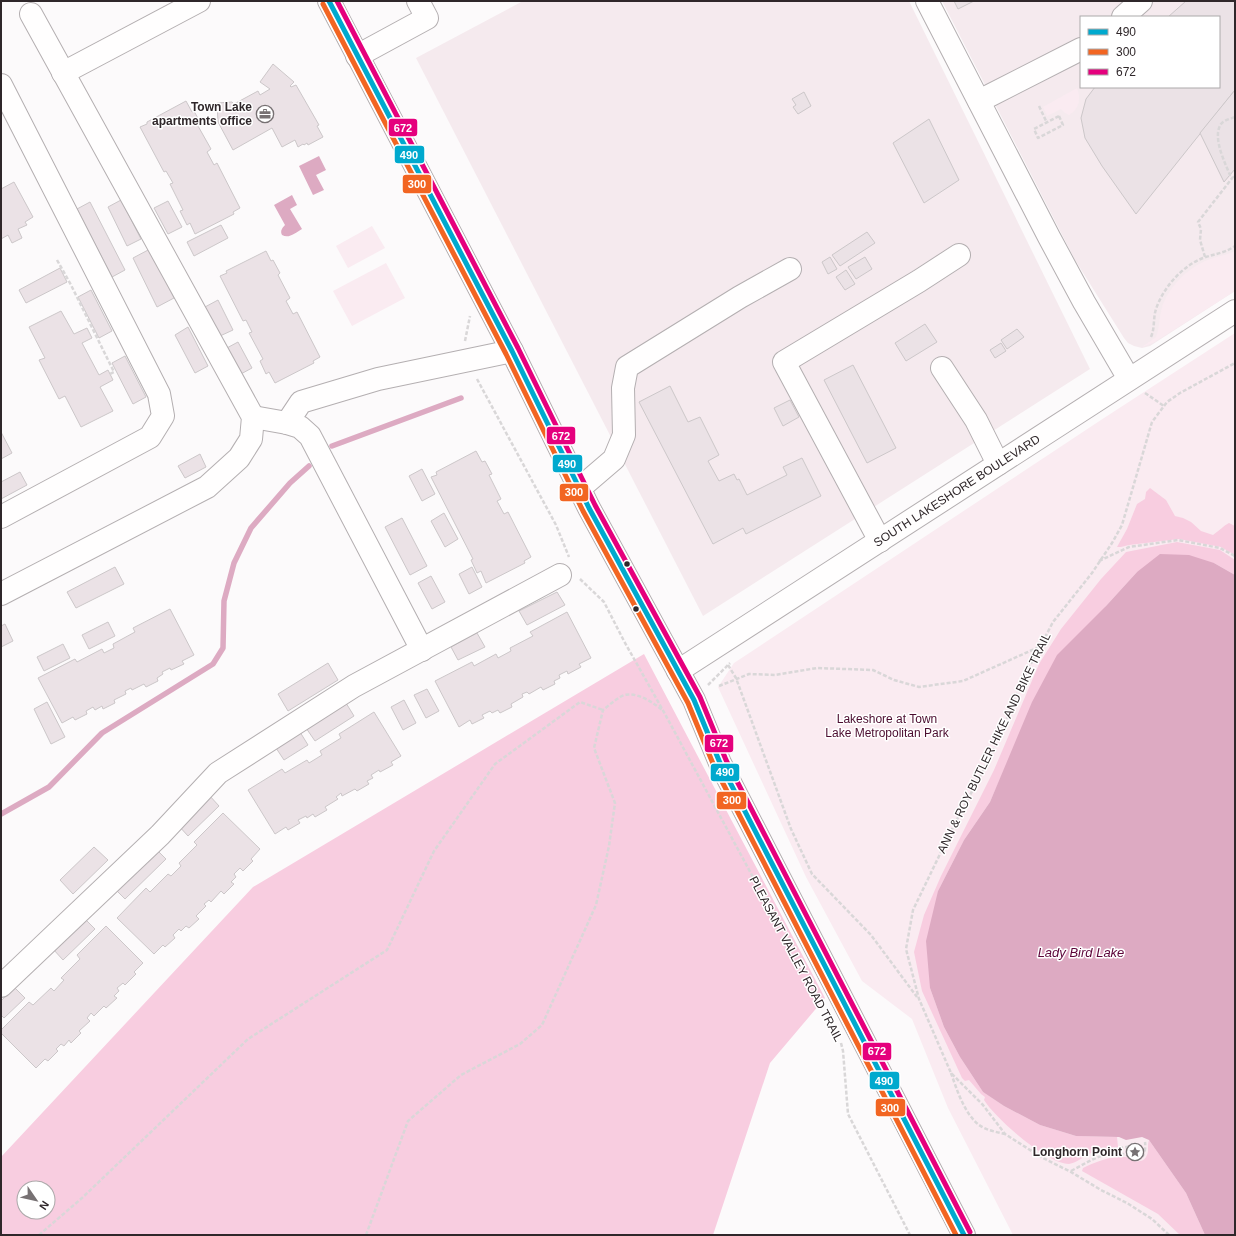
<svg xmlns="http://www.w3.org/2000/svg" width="1236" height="1236" font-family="Arial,sans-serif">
<rect width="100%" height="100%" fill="#fcfafb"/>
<g fill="#f5eaee" fill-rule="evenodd">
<path d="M523,1H909L1090,369L703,616L416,58Z"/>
<path d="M942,1H1235V291L1150,346L1142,348L1134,346L1128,343L1124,338L1075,260ZM1081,17H1219V87H1081Z"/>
</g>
<g fill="#faebf1">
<path d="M1077,88C1081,98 1080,109 1069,115L1065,113L1061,109L1047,116L1043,107Z"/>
<path d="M372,226L385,248L348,268L336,246Z"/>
<path d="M1235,251V291L1153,343L1142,347L1156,337C1160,327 1159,315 1163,304C1170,286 1186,270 1203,262C1213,257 1225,256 1235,251Z"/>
<path d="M386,263L405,298L352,326L333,291Z"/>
<path d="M1235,333V592L1152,1128L1209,1235H1013L948,1108L912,1019L862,981L806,877L718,687L734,663L1104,418Z"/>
</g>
<g fill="#f8cde0" fill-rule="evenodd">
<path d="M1150,488L1166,500L1175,516L1183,518L1191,522L1201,531L1213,535C1219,531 1223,526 1229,523L1235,526V555L1221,547L1179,539L1129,545L1121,547H1117L1127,529L1137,504L1145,499L1146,492Z"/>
<path d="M1177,542L1220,550L1235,560V575L1214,563L1137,572L1106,606L1011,754L990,802L964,840L938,891L930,988L944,1027L960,1057L983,1092L1004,1106L1040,1125L1076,1136L1117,1137L1118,1147C1109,1149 1100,1150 1091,1153C1084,1156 1077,1163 1069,1164C1047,1164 995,1118 984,1100L985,1097L981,1094L969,1080L965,1081L962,1078L922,991L914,952L924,915L941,876L994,770L1039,664L1061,629L1101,579L1126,552Z"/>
<path d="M644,654L825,998L770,1063L713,1235H1V1157L253,887ZM24,1188H48V1212H24Z"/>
<path d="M1149,1140L1186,1193L1205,1235H1180L1158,1214L1082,1171L1083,1168C1095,1162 1112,1155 1126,1157C1131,1158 1134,1163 1140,1161C1143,1161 1146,1158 1147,1155C1149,1151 1147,1145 1149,1140Z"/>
</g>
<g fill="#ddaac2">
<path d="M319,156L326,170L316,175L324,190L313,195L299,166Z"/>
<path d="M292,195L297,205L290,209L302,229C295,233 289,239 282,235C280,231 282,228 285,225L274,205Z"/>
<path d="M1160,554L1189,555L1214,563L1235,575V1235H1205L1186,1193L1149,1140L1142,1137L1126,1140L1119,1137L1076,1136L1040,1125L1004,1106L983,1092L960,1057L944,1027L930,988L926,941L938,891L964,840L990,802L1032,702L1057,655L1106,606L1137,572Z"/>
</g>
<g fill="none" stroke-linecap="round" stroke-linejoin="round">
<g stroke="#ddaac2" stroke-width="5.5">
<path d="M332,446L461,398"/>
<path d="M1,814L49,787L102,733L213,664L223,648L224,601L234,563L251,528L290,483L309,466"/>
</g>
</g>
<g fill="#ebe2e6" stroke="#ccc7c9">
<path d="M954,1H974L958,9Z"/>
<path d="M1186,1H1235V90L1136,214L1102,166L1085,138L1081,118L1086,99L1095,87H1219V17H1168Z"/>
<path d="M273,64L294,82L290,86L291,87L296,85L319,125L317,126L323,137L308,145L307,143L304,145L303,144L298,147L295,140L282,147L272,128L233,150L218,122L217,103L232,102L234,104L258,91L260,95L270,89L260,82Z"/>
<path d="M1235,90V169L1224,182L1200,133Z"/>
<path d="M804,92L811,106L798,114L793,107L796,105L792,99Z"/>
<path d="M186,101L192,112L194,111L201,124L198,126L211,149L207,152L214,165L217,163L240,208L233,212L234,214L195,234L190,223L187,225L180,211L183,210L170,184L173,183L166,171L164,172L140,127L147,124V122Z"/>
<path d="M929,119L959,180L924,203L893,143Z"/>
<path d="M14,182L33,217L25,222L27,225L18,229L22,238L12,243L8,235L1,239V189Z"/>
<path d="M121,200L141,239L127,246L108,207Z"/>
<path d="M168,201L182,227L168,234L154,208Z"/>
<path d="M90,202L125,270L112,277L77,209Z"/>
<path d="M221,225L228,238L194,256L187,242Z"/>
<path d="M867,232L875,243L840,266L832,255Z"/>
<path d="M150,249L174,298L157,307L133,258Z"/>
<path d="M266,251L271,261L273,260L280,273L278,275L290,298L286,301L293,314L297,312L320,357L313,361L314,363L275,383L269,372L266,374L260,361L263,359L249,333L252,332L246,320L243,321L220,276L227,273L226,271Z"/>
<path d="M830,257L837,269L828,274L822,262Z"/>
<path d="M865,257L872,269L856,279L848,267Z"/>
<path d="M60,268L67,282L26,303L19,290Z"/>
<path d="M846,270L855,284L845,290L836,277Z"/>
<path d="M91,290L112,331L99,338L78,297Z"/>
<path d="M218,300L233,330L220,336L205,307Z"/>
<path d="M61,311L74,334L87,328L92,338L82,343L99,375L108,370L113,380L100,387L113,411L81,427L65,396L59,399L39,360L45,358L29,327Z"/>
<path d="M925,324L937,342L906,361L895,343Z"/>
<path d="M188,327L208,366L195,373L175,335Z"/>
<path d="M1017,329L1024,337L1007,349L1001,340Z"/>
<path d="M238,342L252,368L239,375L225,349Z"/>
<path d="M1001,343L1006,351L995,358L990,350Z"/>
<path d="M125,356L146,397L133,404L112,363Z"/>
<path d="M853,365L896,448L867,463L824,380Z"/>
<path d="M670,386L688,422L700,417L719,455L708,461L719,481L734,474L737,480L739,479L747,495L787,475L783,467L802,458L821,496L746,534L743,528L713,544L639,402Z"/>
<path d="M790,400L799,417L783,426L774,408Z"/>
<path d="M1,432L12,453L1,459Z"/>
<path d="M476,451L482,462L485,461L492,474L489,475L501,499L497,501L504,514L508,512L531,557L524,561L525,563L486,583L481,571L477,573L471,560L473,559L431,477L437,475L436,472Z"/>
<path d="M200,454L206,467L185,478L178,466Z"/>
<path d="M422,469L435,494L422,501L409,476Z"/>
<path d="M20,472L27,485L1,499V482Z"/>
<path d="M444,513L458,539L445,547L431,521Z"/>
<path d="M402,518L427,566L410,575L385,527Z"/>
<path d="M115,567L124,584L76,608L67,592Z"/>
<path d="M472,567L482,587L469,594L459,574Z"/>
<path d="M431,576L445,602L432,609L418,583Z"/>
<path d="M557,592L565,605L527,625L519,611Z"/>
<path d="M170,609L194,655L182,661L184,664L171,670L170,668L162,672L163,674L157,678L158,681L146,687L144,684L132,690L131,688L125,691L126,694L114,700L115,703L103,709L102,706L95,710L93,707L86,711L87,714L75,720L73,717L62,723L38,678L75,659L77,662L102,649L104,653L114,648L113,644L135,632L133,628Z"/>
<path d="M567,612L591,658L579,664L581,667L568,674L567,671L559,675L560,678L554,681L555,684L543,690L541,687L529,694L527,692L522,694L523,697L511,704L512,707L500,713L498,710L492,713L490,711L482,715L484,718L472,724L470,720L459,727L435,681L472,662L474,666L496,654L498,658L511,651L510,648L533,636L530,632Z"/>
<path d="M108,622L115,636L89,649L82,635Z"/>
<path d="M5,624L13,641L1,647V626Z"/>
<path d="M477,633L485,647L458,660L451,647Z"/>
<path d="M63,644L70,658L44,671L37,657Z"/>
<path d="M328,663L338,680L288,711L278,694Z"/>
<path d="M427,689L439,711L426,718L414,695Z"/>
<path d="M404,700L416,723L403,730L391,707Z"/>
<path d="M47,702L65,737L51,744L34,709Z"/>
<path d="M346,703L354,716L315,741L306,728Z"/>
<path d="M374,712L401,756L391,762L393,765L380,772L379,770L371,775L373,778L367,781L369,784L357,791L355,789L342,796L341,793L336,797L338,799L325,807L327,810L315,817L313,814L307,818L306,816L298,820L300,823L288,830L286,827L275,834L248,790L282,769L285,773L307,760L309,763L322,755L320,751L341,738L339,734Z"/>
<path d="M300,732L308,745L284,760L276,748Z"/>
<path d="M209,795L219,806L188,836L178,825Z"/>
<path d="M223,813L260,849L251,859L253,861L243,871L240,868L234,874L236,877L231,882L234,884L224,894L221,891L211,902L209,900L204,904L206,906L196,916L199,919L189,928L186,926L181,931L179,929L173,935L175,938L165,947L163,945L154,954L117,918L146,888L150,892L168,874L171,876L181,866L179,863L197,845L194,842Z"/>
<path d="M94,847L108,860L73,894L60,880Z"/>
<path d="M155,848L166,859L125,899L114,888Z"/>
<path d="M84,918L95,929L63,960L53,949Z"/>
<path d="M106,926L143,963L134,972L136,974L125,985L123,983L117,988L119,991L114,996L117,998L106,1008L104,1006L94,1016L91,1013L87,1018L90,1021L79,1031L81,1033L71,1043L69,1040L64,1046L61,1044L56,1049L58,1051L48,1061L45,1059L36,1068L1,1033V1030L29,1002L33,1005L51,988L54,991L64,980L61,978L80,959L77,955Z"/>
<path d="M14,987L25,998L4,1018L1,1015V1001Z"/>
</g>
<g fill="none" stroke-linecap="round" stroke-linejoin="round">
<defs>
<g id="minor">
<path d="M927,1L1049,237L1084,302L1129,379"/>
<path d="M1123,17L1141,1"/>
<path d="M357,56L427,18L418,1"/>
<path d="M63,73L199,1"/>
<path d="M1,85L159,394L163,416L150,437L1,517"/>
<path d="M979,101L1081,49"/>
<path d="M942,368L976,420L998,464"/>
<path d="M253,417L287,423L300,427L310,436L422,650"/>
<path d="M287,423L301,402L378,379L512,351"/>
<path d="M579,489L614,459L624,435L623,388L627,367L740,297L790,269"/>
<path d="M880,541L784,362L919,281L959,255"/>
<path d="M1,594L207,487L239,458L251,439L253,417L31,14"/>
<path d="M1,986L160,835L218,773L354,686L560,575"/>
</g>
<g id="major">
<path d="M329,1L512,351L589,508L694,700L720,763L964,1235"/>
<path id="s1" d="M678,671L1235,311"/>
</g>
</defs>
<use href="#minor" stroke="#b4afb1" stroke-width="24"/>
<use href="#major" stroke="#b4afb1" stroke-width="24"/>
<g stroke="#d9d7d8" stroke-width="2.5" stroke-dasharray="4 2" stroke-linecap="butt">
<path d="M1039,106L1047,123"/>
<path d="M1059,116L1063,125L1038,138L1034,129Z"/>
<path d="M1205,257L1200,240L1201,229L1198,222L1233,177L1230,175C1225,163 1212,137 1221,124C1224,120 1230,119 1235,117"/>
<path d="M57,260L71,285L114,372L110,374"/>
<path d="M1151,337C1155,328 1153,318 1156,309C1163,288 1182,266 1203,258C1214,254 1225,253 1235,246"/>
<path d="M465,341L470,316"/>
<path d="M477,379L556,525L569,557"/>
<path d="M1145,393L1164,406"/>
<path d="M1099,561L1129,547L1178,540L1220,548L1235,556"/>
<path d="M580,579L604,602L624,641L665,714L775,918"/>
<path d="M728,665L736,678L791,829L812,874L871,935L917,997"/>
<path d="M708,685L730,663"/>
<path d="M719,686L749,674L775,675L817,668L873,670L894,680L919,687L963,681L1039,647"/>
<path d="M841,1043L843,1051L848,1114L910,1235"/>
<path d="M951,1073C957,1090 964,1113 979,1125C986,1130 996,1132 1005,1134"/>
<path d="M1132,1143V1146L1115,1149L1117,1155L1125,1154C1128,1155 1131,1159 1134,1159C1144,1162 1146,1149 1145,1142"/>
<path d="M1071,1171C1086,1163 1098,1155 1116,1152"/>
<path d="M39,1235L82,1198L248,1039L387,950L434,851L495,764L580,702L603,710"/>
<path d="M366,1235L408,1121L461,1075L520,1044L542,1025L596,905L609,846L615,803L594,748L603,710C609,705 615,700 622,696C634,690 653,702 662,710"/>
<path d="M1169,1235L1152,1219L1127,1203L1101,1190L1071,1172L1041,1157L1005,1134L983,1105L951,1073L919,999L906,949L913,910L955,823L992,754L1025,675L1053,622L1092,573L1112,543L1122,525L1152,422L1167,402L1180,393L1235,363"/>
</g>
<use href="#minor" stroke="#fffefe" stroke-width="22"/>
<use href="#major" stroke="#fffefe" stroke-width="22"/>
<defs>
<path id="bus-1" d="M329,1L512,351L589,508L694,700L720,763L964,1235"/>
<path id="bus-2" d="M323,4L506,354L583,511L688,703L714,766L956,1235"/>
<path id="bus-3" d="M337,1L518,348L595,505L700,697L726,760L970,1232"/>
</defs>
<use href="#bus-1" stroke="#fff" stroke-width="8"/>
<use href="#bus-2" stroke="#fff" stroke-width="8"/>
<use href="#bus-3" stroke="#fff" stroke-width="8"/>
<use href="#bus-1" stroke="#00a9ce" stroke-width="5"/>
<use href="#bus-2" stroke="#f26522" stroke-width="5"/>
<use href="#bus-3" stroke="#e5007d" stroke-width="5"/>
</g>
<defs>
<symbol id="office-ring" viewBox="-11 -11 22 22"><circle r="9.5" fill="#fff" stroke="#777173" stroke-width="1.5"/><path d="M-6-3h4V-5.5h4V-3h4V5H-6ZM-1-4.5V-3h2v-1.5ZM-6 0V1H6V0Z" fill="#777173"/></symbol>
<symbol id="sight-ring" viewBox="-11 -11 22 22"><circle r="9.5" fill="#fff" stroke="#777173" stroke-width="1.5"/><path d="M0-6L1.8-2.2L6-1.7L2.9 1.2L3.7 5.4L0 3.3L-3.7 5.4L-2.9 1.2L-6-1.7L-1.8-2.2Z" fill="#777173"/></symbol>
</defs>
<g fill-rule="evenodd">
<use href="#office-ring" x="255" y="104" width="20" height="20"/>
<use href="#sight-ring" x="1125" y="1142" width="20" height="20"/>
</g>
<g fill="#2f272a" stroke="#fff" stroke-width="1.5">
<circle cx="627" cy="564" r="3.5"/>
<circle cx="636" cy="609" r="3.5"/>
</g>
<g text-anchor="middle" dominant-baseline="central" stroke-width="3" stroke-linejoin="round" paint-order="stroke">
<g font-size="12" font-weight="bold" fill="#2f272a" stroke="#fff" text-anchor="end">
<text x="252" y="107">Town Lake<tspan x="252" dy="14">apartments office</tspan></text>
<text x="1122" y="1152">Longhorn Point</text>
</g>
<g font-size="12" fill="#2f272a" stroke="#fff">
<text stroke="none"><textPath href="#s1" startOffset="332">SOUTH LAKESHORE BOULEVARD</textPath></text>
<text transform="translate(994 743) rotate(-64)">ANN &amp; ROY BUTLER HIKE AND BIKE TRAIL</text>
<text transform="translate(796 959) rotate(62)">PLEASANT VALLEY ROAD TRAIL</text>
</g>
<g font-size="12" fill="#4b0c2f" stroke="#fff">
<text x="887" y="719">Lakeshore at Town<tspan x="887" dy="14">Lake Metropolitan Park</tspan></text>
</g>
<g font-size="13" font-style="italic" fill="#5c0439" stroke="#fff">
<text x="1081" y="952">Lady Bird Lake</text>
</g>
</g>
<g stroke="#fff" stroke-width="1.5">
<rect x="388" y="118" width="30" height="19" rx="4" fill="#e5007d"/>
<rect x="394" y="145" width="31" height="19" rx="4" fill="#00a9ce"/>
<rect x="402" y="174" width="30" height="20" rx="4" fill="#f26522"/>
<rect x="546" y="426" width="30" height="19" rx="4" fill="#e5007d"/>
<rect x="552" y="454" width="31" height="19" rx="4" fill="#00a9ce"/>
<rect x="559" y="483" width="30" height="19" rx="4" fill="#f26522"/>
<rect x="704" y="734" width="30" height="19" rx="4" fill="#e5007d"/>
<rect x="710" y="763" width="30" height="19" rx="4" fill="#00a9ce"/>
<rect x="716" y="791" width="31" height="19" rx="4" fill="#f26522"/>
<rect x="862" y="1042" width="30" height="19" rx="4" fill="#e5007d"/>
<rect x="869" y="1071" width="31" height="19" rx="4" fill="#00a9ce"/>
<rect x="875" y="1098" width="31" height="19" rx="4" fill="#f26522"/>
</g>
<g font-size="11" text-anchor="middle" font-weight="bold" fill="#fff">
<text x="403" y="132">672</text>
<text x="409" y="159">490</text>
<text x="417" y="188">300</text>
<text x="561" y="440">672</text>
<text x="567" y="468">490</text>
<text x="574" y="496">300</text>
<text x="719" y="747">672</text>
<text x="725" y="776">490</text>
<text x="732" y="804">300</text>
<text x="877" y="1055">672</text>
<text x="884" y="1085">490</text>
<text x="890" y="1112">300</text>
</g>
<rect width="1236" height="1236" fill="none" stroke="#2f272a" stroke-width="4"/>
<rect x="1080" y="16" width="140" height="72" fill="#ffffff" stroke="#aca9aa"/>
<rect x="1088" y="29" width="20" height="6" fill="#00a9ce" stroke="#aca9aa"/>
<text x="1116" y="36" font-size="12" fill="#2f272a">490</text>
<rect x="1088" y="49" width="20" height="6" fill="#f26522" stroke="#aca9aa"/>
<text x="1116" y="56" font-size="12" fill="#2f272a">300</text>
<rect x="1088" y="69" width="20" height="6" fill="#e5007d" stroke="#aca9aa"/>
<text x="1116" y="76" font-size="12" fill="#2f272a">672</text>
<g transform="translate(36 1200) rotate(124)"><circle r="19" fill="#ffffff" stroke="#aca9aa"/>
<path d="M0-3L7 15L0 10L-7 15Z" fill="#777173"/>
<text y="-6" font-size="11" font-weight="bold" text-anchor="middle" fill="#2f272a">N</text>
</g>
</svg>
